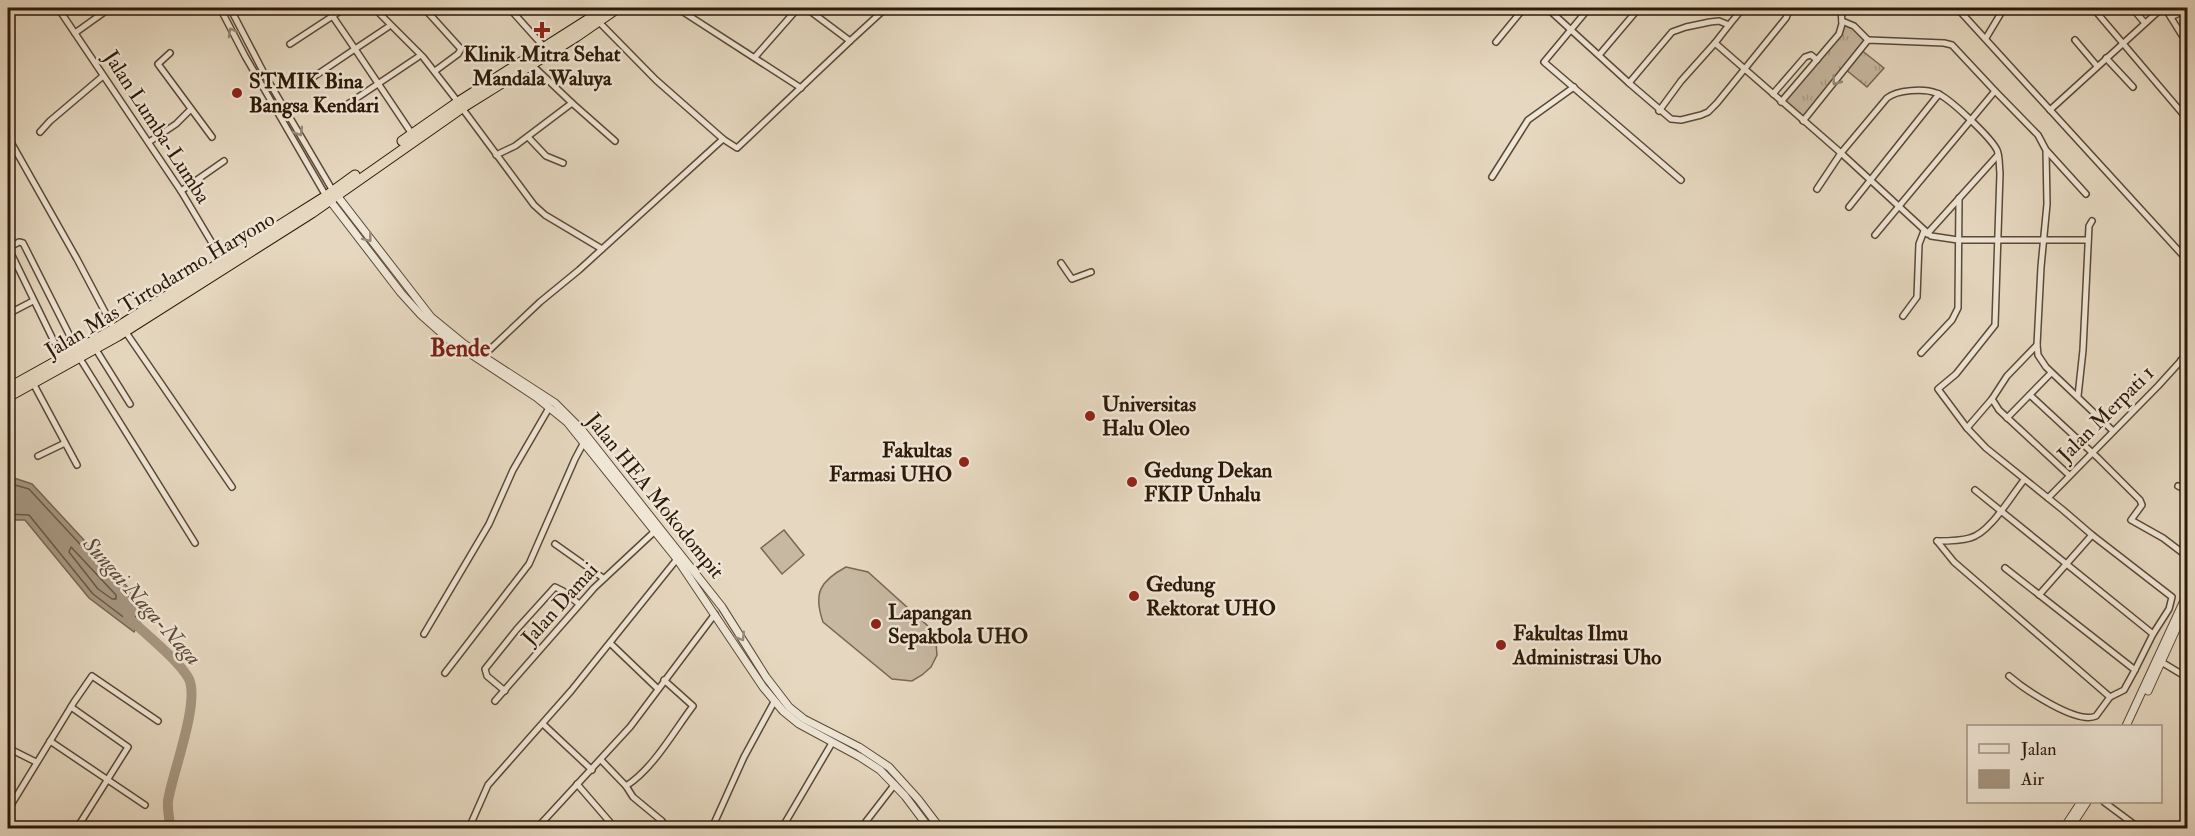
<svg xmlns="http://www.w3.org/2000/svg" width="2195" height="836" font-family="'IM FELL Double Pica',serif">
<defs>
<pattern id="grass-tufts" width="24" height="20" patternUnits="userSpaceOnUse" patternTransform="scale(1.5)"><rect width="24" height="20" fill="#c7b8a1"/><path d="M3 7l-1-3M5 7V3M7 7l1-3M15 17l-1-3M17 17v-4M19 17l1-3" fill="none" stroke="#ab9e89"/></pattern>
</defs>
<rect width="100%" height="100%" fill="#e6d8c0"/>
<filter id="stains"><feTurbulence type="fractalNoise" baseFrequency=".00333" numOctaves="4"/><feColorMatrix values="0 0 0 0 .2 0 0 0 0 .09 0 0 0 0 .02 0 0 0 .5 -.17"/></filter>
<radialGradient id="worn" r=".72"><stop offset=".6" stop-color="#630" stop-opacity="0"/><stop offset="1" stop-color="#630" stop-opacity=".3"/></radialGradient>
<path fill="url(#grass-tufts)" stroke="#7a6855" stroke-width="1.5" d="M1844,23L1854,26L1868,40L1860,49L1884,68L1867,87L1845,69L1803,121L1782,102L1817,60Z"/>
<g fill="#c7b8a1" stroke="#7a6855" stroke-width="1.5">
<path d="M784,530L804,555L782,574L761,548Z"/>
<path d="M846,567L868,572L929,627L936,643L937,655L931,667L922,675L912,681L892,679L823,622C813,593 820,581 846,567Z"/>
</g>
<path fill="#a79782" stroke="#766552" stroke-width="1.5" d="M8,476L32,484L148,609L134,632L89,598L25,520H8Z"/>
<g fill="none" stroke-linecap="round" stroke-linejoin="round">
<g stroke="#6a5846" stroke-width="1.5">
<path d="M8,483L29,489L139,608V611L133,621L130,622L93,594L29,515L8,514"/>
<path d="M71,547L116,595V599H112L98,589L69,552Z"/>
</g>
<path stroke="#a79782" stroke-width="10" d="M128,617C144,633 179,660 189,679C200,703 172,774 168,801C167,810 170,820 170,828"/>
<defs>
<g id="minor">
<path d="M58,8L181,191L224,263"/>
<path d="M220,8L245,56L326,196"/>
<path d="M230,8L266,77L333,191"/>
<path d="M374,8L423,57L458,102"/>
<path d="M424,8L461,49L458,54L435,71"/>
<path d="M509,8L545,48"/>
<path d="M677,8L801,88"/>
<path d="M806,8L850,41L886,8"/>
<path d="M1547,8L1629,83L1672,32L1686,27L1710,22L1719,21L1729,25L1715,43L1841,153L1887,98C1897,90 1924,88 1936,93C1949,97 1991,138 1997,150C2000,157 1999,166 2000,173L1995,325L1956,374L1938,389L1967,428L1986,448L2063,510L2092,535L2172,597L2169,609L2153,634L2135,670"/>
<path d="M1589,8L1544,62L1681,180"/>
<path d="M1957,8L2188,261"/>
<path d="M2099,8L2097,10L2098,14L2188,120"/>
<path d="M2132,8L2145,23"/>
<path d="M2165,8L2183,37"/>
<path d="M2171,17L2188,9"/>
<path d="M1842,21L1854,26L1868,40"/>
<path d="M599,22L656,80L723,139L737,148L850,41"/>
<path d="M1729,25L1743,8"/>
<path d="M388,27L355,49L412,134"/>
<path d="M75,33L110,8"/>
<path d="M1986,38L2004,8"/>
<path d="M2075,40L2097,66"/>
<path d="M1496,42L1524,8"/>
<path d="M290,44L345,8"/>
<path d="M170,53L158,64L212,137"/>
<path d="M1600,54L1639,8"/>
<path d="M755,57L798,8"/>
<path d="M2106,58L2133,87"/>
<path d="M312,78L355,49L327,8"/>
<path d="M1629,83L1671,119L1681,120L1701,115L1708,112L1717,103L1786,18L1790,8"/>
<path d="M1773,94L1805,57L1811,55L1817,60"/>
<path d="M1781,102L1839,34L1842,24L1841,8"/>
<path d="M572,103L615,141"/>
<path d="M462,108L534,205L545,215L602,249"/>
<path d="M339,110L418,57"/>
<path d="M2050,110L2162,8"/>
<path d="M1659,111L1681,81L1715,43"/>
<path d="M1803,121L1868,40L1944,43L1952,45L1995,91"/>
<path d="M40,132L50,121L103,76"/>
<path d="M8,137L77,259L114,329"/>
<path d="M528,137L546,156L563,163"/>
<path d="M149,142L176,124L191,109"/>
<path d="M2047,151L2086,194"/>
<path d="M496,155L515,146L572,103L531,64"/>
<path d="M1492,177L1528,120L1574,87"/>
<path d="M1817,189L1841,153L1931,236L1958,240H2088"/>
<path d="M181,191L224,161"/>
<path d="M1849,207L1939,94"/>
<path d="M1927,234L1998,155"/>
<path d="M1875,235L1995,91L2038,135L2046,150L2047,204L2041,267L2037,345L2007,376L1992,399L1999,410L2069,475"/>
<path d="M8,247L62,358"/>
<path d="M8,248L19,242L23,243L77,350"/>
<path d="M1061,263L1072,279L1091,272"/>
<path d="M8,314L33,301"/>
<path d="M1903,316L1917,297L1919,244L1924,231"/>
<path d="M125,331L232,487"/>
<path d="M2037,345L2038,355L2046,367L2112,430"/>
<path d="M95,348L130,404"/>
<path d="M1921,353L1952,320L1958,308L1959,198"/>
<path d="M483,356L540,302L579,270L723,139"/>
<path d="M79,357L195,543"/>
<path d="M2181,360L2188,368"/>
<path d="M33,383L77,465"/>
<path d="M2030,395L2098,458L2140,500L2142,505L2131,520L2163,538L2188,557"/>
<path d="M2078,396L2083,350L2089,226L2092,221"/>
<path d="M2007,418L2051,373"/>
<path d="M1967,428L1992,399"/>
<path d="M38,456L65,443"/>
<path d="M2178,486L2188,491"/>
<path d="M1975,490L2153,634"/>
<path d="M2048,498L2158,386L2188,353"/>
<path d="M1937,541L1954,562L2110,697L2124,690L2135,670L2005,568"/>
<path d="M1937,541C1948,541 1960,541 1970,538C1990,533 2011,496 2024,480"/>
<path d="M555,544L603,578"/>
<path d="M2039,595L2092,535"/>
<path d="M424,634L489,524L513,470L549,408"/>
<path d="M610,643L658,689"/>
<path d="M2158,660L2188,678"/>
<path d="M445,673L529,564L575,459L584,442"/>
<path d="M2009,676C2024,689 2077,725 2096,716L2110,697"/>
<path d="M505,691L487,676L485,669L517,629L555,587L563,591L579,604"/>
<path d="M495,701L594,588L654,532"/>
<path d="M71,707L128,747L77,828"/>
<path d="M543,724L592,770"/>
<path d="M50,741L145,805"/>
<path d="M8,748L36,762"/>
<path d="M601,760L626,786C653,769 674,731 693,706L664,680"/>
<path d="M577,784L615,828"/>
<path d="M626,786L633,797L662,821"/>
<path d="M2104,802L2139,828"/>
<path d="M8,810L74,702L92,676L158,721"/>
<path d="M469,828L488,785L571,691L677,559"/>
<path d="M537,828L630,727L715,614"/>
<path d="M712,828L744,757L774,702"/>
<path d="M782,828L832,743"/>
<path d="M861,828L895,784"/>
</g>
<g id="tertiary">
<path d="M335,193L431,317L464,344L555,403L582,430L722,607L766,677L789,707L804,719L859,747L889,767L918,799L940,828"/>
<path d="M328,198L401,293L421,315L448,339L536,397L567,422L677,559L763,687L783,711L799,724L860,757L880,770L905,796L929,828"/>
<path d="M2148,691L2188,603"/>
<path d="M2126,726L2188,592"/>
<path d="M2064,828L2081,802"/>
<path d="M2070,828L2087,802"/>
</g>
<g id="trunk">
<path d="M402,141L458,102L606,8"/>
<path d="M8,388L114,329L326,196L355,175"/>
<path d="M8,397L118,336L312,213L462,108L576,37L618,8"/>
</g>
</defs>
<use href="#minor" stroke="#5b4937" stroke-width="8"/>
<use href="#tertiary" stroke="#5b4937" stroke-width="9"/>
<use href="#trunk" stroke="#2d1909" stroke-width="11"/>
<use href="#minor" stroke="#efe6d6" stroke-width="5"/>
<use href="#tertiary" stroke="#efe6d6" stroke-width="7"/>
<use href="#trunk" stroke="#e6d8c0" stroke-width="9"/>
</g>
<defs><path id="oneway-chevron" d="M-2-3.5L2.5 0L-2 3.5" fill="none" stroke-width="1.6" stroke-linecap="round" stroke-linejoin="round" transform="scale(1.5)"/></defs>
<g stroke="#988a7a">
<use href="#oneway-chevron" transform="translate(232 32) rotate(-119)"/>
<use href="#oneway-chevron" transform="translate(1836 81) rotate(127)"/>
<use href="#oneway-chevron" transform="translate(299 132) rotate(59)"/>
<use href="#oneway-chevron" transform="translate(368 238) rotate(52)"/>
<use href="#oneway-chevron" transform="translate(741 637) rotate(58)"/>
</g>
<g fill="#8f2418" stroke="#efe6d6" stroke-width="2">
<path d="M539 21h6v6h6v6h-6v6h-6v-6h-6v-6h6z"/>
<circle cx="237" cy="93" r="6"/>
<circle cx="1090" cy="416" r="6"/>
<circle cx="964" cy="462" r="6"/>
<circle cx="1132" cy="482" r="6"/>
<circle cx="1134" cy="596" r="6"/>
<circle cx="876" cy="624" r="6"/>
<circle cx="1501" cy="645" r="6"/>
</g>
<g text-anchor="middle" dominant-baseline="central" stroke-width="5" stroke-linejoin="round" paint-order="stroke">
<g font-size="21" font-weight="bold" fill="#2d1909" stroke="#efe6d6" text-anchor="start">
<text x="542" y="54" text-anchor="middle">Klinik Mitra Sehat<tspan x="542" dy="24">Mandala Waluya</tspan></text>
<text x="249" y="81">STMIK Bina<tspan x="249" dy="24">Bangsa Kendari</tspan></text>
<text x="1102" y="404">Universitas<tspan x="1102" dy="24">Halu Oleo</tspan></text>
<text x="952" y="450" text-anchor="end">Fakultas<tspan x="952" dy="24">Farmasi UHO</tspan></text>
<text x="1144" y="470">Gedung Dekan<tspan x="1144" dy="24">FKIP Unhalu</tspan></text>
<text x="1146" y="584">Gedung<tspan x="1146" dy="24">Rektorat UHO</tspan></text>
<text x="888" y="612">Lapangan<tspan x="888" dy="24">Sepakbola UHO</tspan></text>
<text x="1513" y="633">Fakultas Ilmu<tspan x="1513" dy="24">Administrasi Uho</tspan></text>
</g>
<g font-size="21" fill="#2d1909" stroke="#efe6d6">
<text transform="translate(157 127) rotate(57)">Jalan Lumba-Lumba</text>
<text transform="translate(160 285) rotate(-31)">Jalan Mas Tirtodarmo Haryono</text>
<text transform="translate(2106 414) rotate(-45)">Jalan Merpati 1</text>
<text transform="translate(655 496) rotate(51)">Jalan HEA Mokodompit</text>
<text transform="translate(560 604) rotate(-48)">Jalan Damai</text>
</g>
<g font-size="22" font-style="italic" fill="#5e4b39" stroke="#efe6d6">
<text transform="translate(142 601) rotate(48)">Sungai Naga-Naga</text>
</g>
<g font-size="24" font-weight="bold" fill="#7a1f14" stroke="#efe6d6">
<text x="460" y="348">Bende</text>
</g>
</g>
<rect width="2195" height="836" fill="none" stroke="#e6d8c0" stroke-width="30"/>
<rect x="9" y="9" width="2177" height="818" fill="none" stroke="#2d1909" stroke-width="3"/>
<rect x="15" y="15" width="2165" height="806" fill="none" stroke="#2d1909" stroke-width="1.5"/>
<rect x="1967" y="725" width="195" height="78" fill="#efe6d6" stroke="#a19484" stroke-width="1.5"/>
<rect x="1979" y="744" width="30" height="9" fill="#efe6d6" stroke="#a19484" stroke-width="1.5"/>
<text x="2021" y="755" font-size="18" fill="#2d1909">Jalan</text>
<rect x="1979" y="770" width="30" height="18" fill="#a79782" stroke="#a19484" stroke-width="1.5"/>
<text x="2021" y="785" font-size="18" fill="#2d1909">Air</text>
<rect width="100%" height="100%" filter="url(#stains)"/>
<rect width="100%" height="100%" fill="url(#worn)"/>
</svg>
